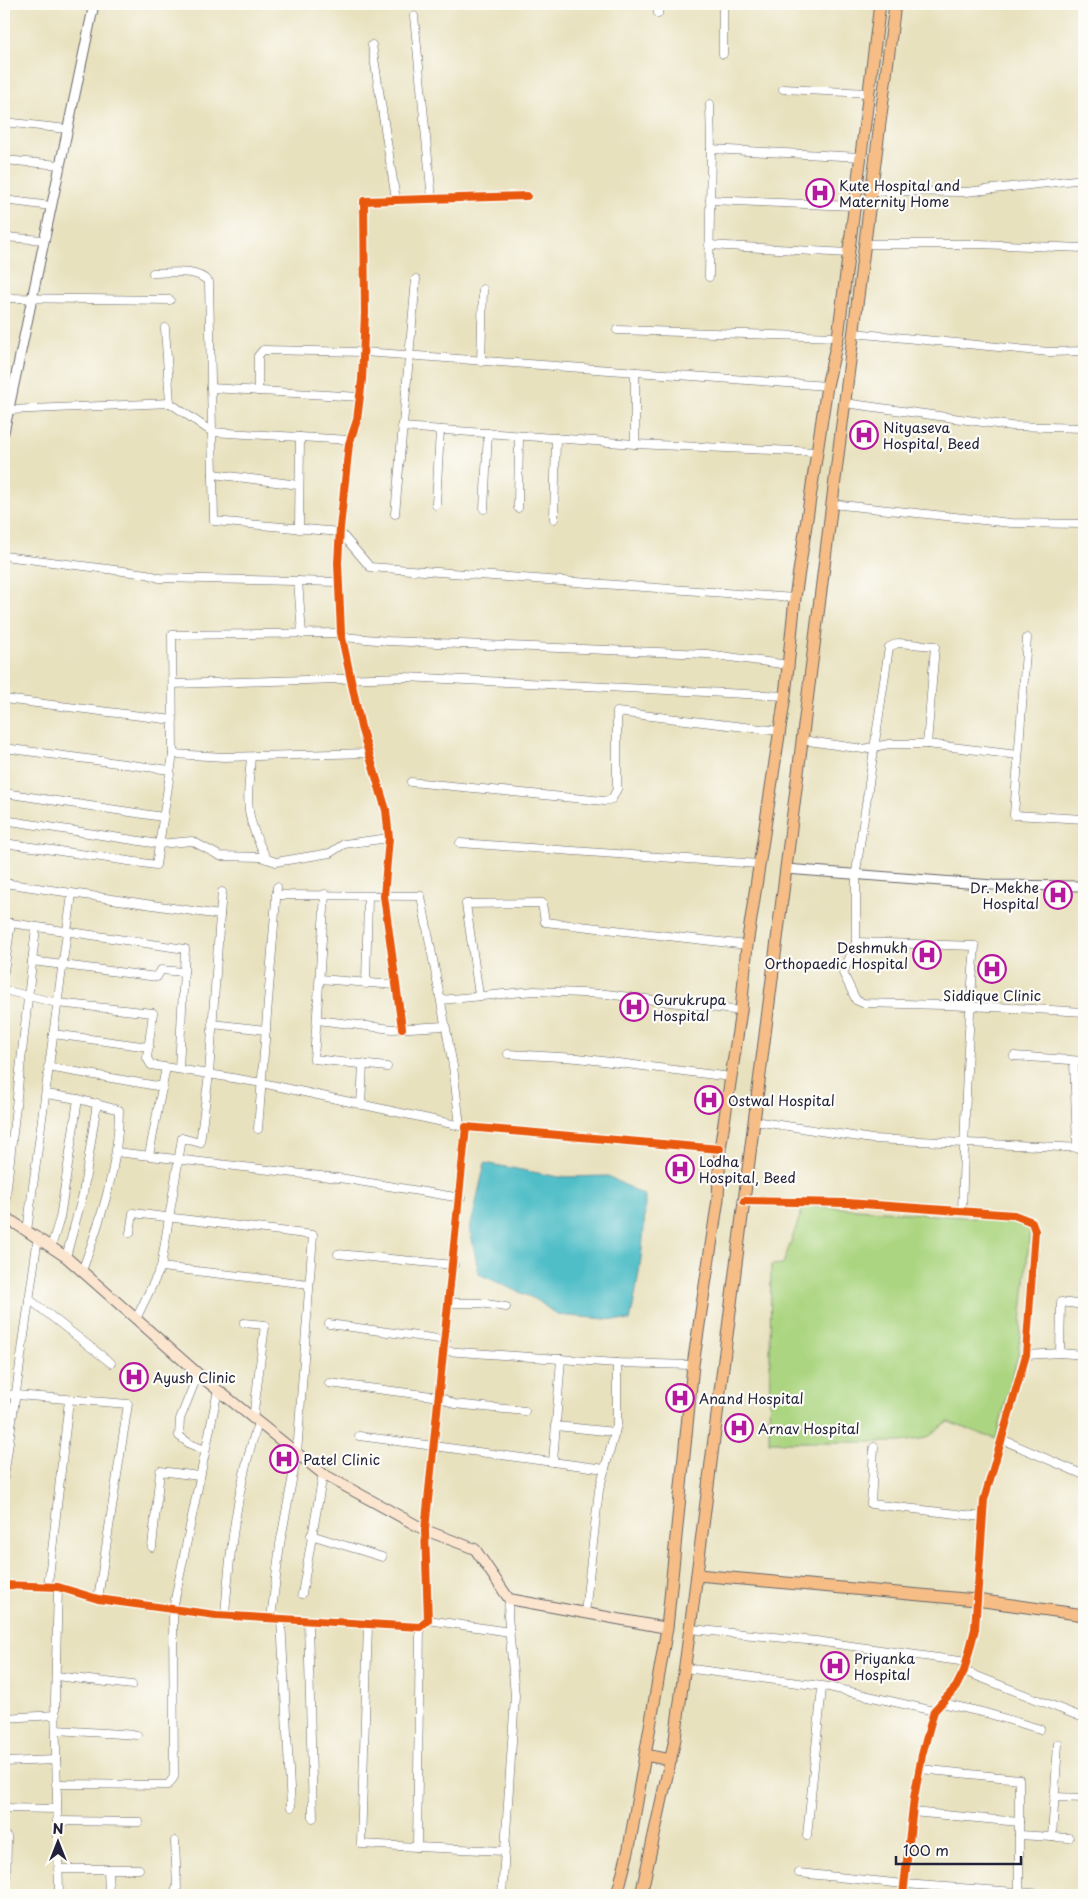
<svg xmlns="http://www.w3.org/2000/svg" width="1088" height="1899" font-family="'Playpen Sans',sans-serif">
<rect width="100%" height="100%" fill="#fdfcf7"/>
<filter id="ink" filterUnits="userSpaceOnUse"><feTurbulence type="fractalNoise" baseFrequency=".02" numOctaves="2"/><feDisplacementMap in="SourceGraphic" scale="10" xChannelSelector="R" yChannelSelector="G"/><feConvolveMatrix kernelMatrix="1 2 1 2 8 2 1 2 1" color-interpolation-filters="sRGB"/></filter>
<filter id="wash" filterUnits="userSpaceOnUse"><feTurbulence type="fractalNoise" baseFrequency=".0096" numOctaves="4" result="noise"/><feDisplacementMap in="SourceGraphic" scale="20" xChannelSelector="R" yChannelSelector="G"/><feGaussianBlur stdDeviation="1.12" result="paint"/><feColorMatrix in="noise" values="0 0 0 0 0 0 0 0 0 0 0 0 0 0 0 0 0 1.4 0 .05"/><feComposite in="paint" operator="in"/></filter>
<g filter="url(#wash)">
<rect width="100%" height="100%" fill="#e8e1be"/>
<path fill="#acd581" stroke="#677c5e" d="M804,1205L1025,1222L1030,1229L1018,1355L996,1439L948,1422L927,1438L901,1442H769L771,1265L783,1264Z"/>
<path fill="#50bec7" stroke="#397081" d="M485,1163L559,1177L608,1176L645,1196C645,1239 639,1279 630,1321L557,1315L537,1300L479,1274L470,1229Z"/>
</g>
<g filter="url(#ink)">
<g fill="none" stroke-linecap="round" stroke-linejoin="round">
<defs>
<g id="minor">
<path d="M658,4V14"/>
<path d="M723,4V54"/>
<path d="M414,16L432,199"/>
<path d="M372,45L396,200"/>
<path d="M783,89L869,93"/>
<path d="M4,122L67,129"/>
<path d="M711,149L861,157"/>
<path d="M4,160L60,165"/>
<path d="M871,191L966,192L1084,179"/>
<path d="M4,200L51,206"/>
<path d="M710,200L854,206"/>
<path d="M4,237L44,240"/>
<path d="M864,244H979L1084,248"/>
<path d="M709,245L848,253"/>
<path d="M153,273C171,273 195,268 209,282L212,432L350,440"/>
<path d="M709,277L711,149L710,104"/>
<path d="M4,298L170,300"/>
<path d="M165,328L170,403"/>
<path d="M617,330L838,337"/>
<path d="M853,333L1049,352L1084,351"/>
<path d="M481,362L483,289"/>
<path d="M4,387H13"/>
<path d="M211,388L360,397"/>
<path d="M258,391V356L263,350L364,352L827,386"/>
<path d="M845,403L1011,426L1084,428"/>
<path d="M9,410L170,403L212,432L214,521L340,532L370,567L795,598"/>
<path d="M402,427L635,444L817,452"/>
<path d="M635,444V372"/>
<path d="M213,474L299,485"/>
<path d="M832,504L1011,523L1084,524"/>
<path d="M436,505L440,430"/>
<path d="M518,508L519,436"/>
<path d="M484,509L488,433"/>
<path d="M395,514L416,279"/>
<path d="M554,519L556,438"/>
<path d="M299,529L300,437"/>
<path d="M4,556L147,574L159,578L339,582"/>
<path d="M298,581L302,634"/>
<path d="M343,637L388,641L707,654L789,665"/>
<path d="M1027,638L1014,815L1084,819"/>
<path d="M173,684L405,677L785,696"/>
<path d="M4,699L173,720"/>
<path d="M802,740L863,749L889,744H927L1018,755"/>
<path d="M4,748L170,770"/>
<path d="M173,754L224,757L370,753"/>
<path d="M251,757C247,804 244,816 267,859"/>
<path d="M411,782L604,801L612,799L617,789V712L779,731"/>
<path d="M4,793L163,817"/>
<path d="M4,820L159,844L192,841L220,856L261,857L276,862L330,853L344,844L389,838"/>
<path d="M4,843L156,865L173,754L172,635L341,633"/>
<path d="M460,843L759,864"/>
<path d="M4,883L220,915L209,1074L151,1065L147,1058L153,1013L57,1003L4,990"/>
<path d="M325,894L314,1059L387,1067"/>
<path d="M276,895L421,896L453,1066L460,1126"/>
<path d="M220,915L222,892"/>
<path d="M4,922L185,949L179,1069"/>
<path d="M856,942V872L889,647L898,643L935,646L927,744"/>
<path d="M32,961L157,977L161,970L184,972"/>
<path d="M4,971L11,923"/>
<path d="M320,979L395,985"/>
<path d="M366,984L368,897"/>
<path d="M479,995L466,904L542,903L545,922L747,945"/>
<path d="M441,1000L534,991L606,994L741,1011"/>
<path d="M317,1020L392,1029L445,1026"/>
<path d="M212,1024L266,1030"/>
<path d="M402,1028L384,896L389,838L386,810L361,727L341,633L338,563L340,528L349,444L357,420L362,380L365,313L364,201L527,196"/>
<path d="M53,1034L149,1047"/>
<path d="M508,1054L578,1058L731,1077"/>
<path d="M1014,1056L1084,1061"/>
<path d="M1074,1061L1077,1148"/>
<path d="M48,1067L163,1087"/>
<path d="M46,1094L78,1099L60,1218L51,1247"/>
<path d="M78,1099L119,1110C119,1165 101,1219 82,1271"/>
<path d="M361,1105L363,1064"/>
<path d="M754,1121L872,1139L1084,1148"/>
<path d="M258,1129L277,887"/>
<path d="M116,1152L346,1179L461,1198"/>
<path d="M149,1155L166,1067"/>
<path d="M744,1201L848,1203L1014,1215L1032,1222L1035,1231L1026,1355L984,1500L975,1629L964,1671L956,1687L934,1711L922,1755L914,1798L903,1895"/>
<path d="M962,1212C965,1123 967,1035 975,946L856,942L843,973L856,1000L863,1003C937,1004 1010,1007 1084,1012"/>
<path d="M4,1213L36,927"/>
<path d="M27,1231L72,894"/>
<path d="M130,1233L133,1213L313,1235L297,1454L280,1544L271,1619"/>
<path d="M338,1254L454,1265"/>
<path d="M66,1257L83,1194L97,1103"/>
<path d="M161,1267L309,1284"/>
<path d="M29,1299L111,1363"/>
<path d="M450,1303H480L506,1307"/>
<path d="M136,1319L161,1267L182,1138L200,1143L209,1074L262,1083L466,1127"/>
<path d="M244,1323L265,1325L253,1419"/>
<path d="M329,1324L446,1340"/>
<path d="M445,1351L617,1363L693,1365"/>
<path d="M1060,1353L1061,1302L1084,1305"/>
<path d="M1026,1355L1060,1353L1084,1355"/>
<path d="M198,1374L180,1419L179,1436L190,1444L205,1450"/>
<path d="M329,1383L440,1397L454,1404L525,1411"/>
<path d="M4,1394L128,1404L98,1599"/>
<path d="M556,1426L615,1432"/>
<path d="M359,1436L605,1469"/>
<path d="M1001,1439L1084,1475"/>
<path d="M874,1447L871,1504L983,1517"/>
<path d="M553,1462L561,1359"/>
<path d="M4,1477L38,1237"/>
<path d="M311,1535L382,1557"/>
<path d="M152,1547L160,1471L199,1476"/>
<path d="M4,1585L58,1587L98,1599L216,1615L420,1627L428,1620L425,1530L466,1127L720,1149"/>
<path d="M48,1586L69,1400"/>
<path d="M58,1587L55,1700L59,1895"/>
<path d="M302,1594L323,1474"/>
<path d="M585,1613L599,1490L617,1425V1363"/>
<path d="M225,1615C230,1549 237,1486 258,1423"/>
<path d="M281,1620L291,1807"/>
<path d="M428,1620L510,1632"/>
<path d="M308,1621L313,1818"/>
<path d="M368,1625L361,1844L417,1847"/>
<path d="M420,1627L417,1847L504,1851"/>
<path d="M690,1629L816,1641L967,1662"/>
<path d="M685,1668L829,1687L934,1711"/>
<path d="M964,1671L1084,1718"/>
<path d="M56,1676L132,1685"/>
<path d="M942,1703L986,1713L1040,1729"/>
<path d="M4,1718L56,1715"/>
<path d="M56,1730L137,1735"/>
<path d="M4,1762L56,1760"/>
<path d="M920,1769L1019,1779V1895"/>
<path d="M56,1784L168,1785L174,1777L173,1609L218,1390"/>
<path d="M1054,1797L1084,1798"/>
<path d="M4,1808L57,1809"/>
<path d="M912,1812L1019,1822"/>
<path d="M57,1821L139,1822"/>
<path d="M1019,1835L1069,1838"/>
<path d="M807,1836L822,1688"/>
<path d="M1052,1837L1058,1744"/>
<path d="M58,1869H139"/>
<path d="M108,1869L109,1895"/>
<path d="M799,1873L904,1884L1059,1895"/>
<path d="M6,1895L7,1837"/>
<path d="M172,1895L177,1888L175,1841"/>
<path d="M502,1895L515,1696L508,1615L509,1599"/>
</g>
<g id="tertiary">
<path d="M4,432L94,4"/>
<path d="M786,869L993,885L1084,886"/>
</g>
<path id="secondary" d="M4,1216L66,1257L204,1379L323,1474L425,1530L475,1549L509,1599L667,1628"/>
<g id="primary">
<path d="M697,1575L976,1600L1084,1615"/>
<path d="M645,1755L671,1760"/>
<path d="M617,1895L629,1848L667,1628L693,1365L718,1199L720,1149L741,1011L747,945L785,696L795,598L827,386L838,337L880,4"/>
<path d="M641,1895L675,1739L692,1613L895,4"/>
</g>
</defs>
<use href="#minor" stroke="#676569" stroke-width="9"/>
<use href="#tertiary" stroke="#676569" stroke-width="11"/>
<use href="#secondary" stroke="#676569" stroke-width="12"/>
<use href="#primary" stroke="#676569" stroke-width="13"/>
<use href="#minor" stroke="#fff" stroke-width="8"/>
<use href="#tertiary" stroke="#fff" stroke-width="9"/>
<use href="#secondary" stroke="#fbe5cf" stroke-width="10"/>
<use href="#primary" stroke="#f6be86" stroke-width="11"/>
<defs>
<g id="cycleway">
<path d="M402,1028L384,896L389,838L386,810L361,727L341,633L338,563L340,528L349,444L357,420L362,380L365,313L364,201L527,196"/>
<path d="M744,1201L848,1203L1014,1215L1032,1222L1035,1231L1026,1355L984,1500L975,1629L964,1671L956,1687L934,1711L922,1755L914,1798L903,1895"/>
<path d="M4,1585L58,1587L98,1599L216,1615L420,1627L428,1620L425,1530L466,1127L720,1149"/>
</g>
</defs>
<use href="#cycleway" stroke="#fdfcf7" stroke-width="11"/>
<use href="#cycleway" stroke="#e8590c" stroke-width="8"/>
</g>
</g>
<defs>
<symbol id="hospital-ring" viewBox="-11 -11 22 22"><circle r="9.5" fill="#fdfcf7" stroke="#b5179e" stroke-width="1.5"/><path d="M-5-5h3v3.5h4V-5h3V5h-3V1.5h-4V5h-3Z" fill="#b5179e"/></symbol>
</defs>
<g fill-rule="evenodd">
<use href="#hospital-ring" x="804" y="177" width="32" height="32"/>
<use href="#hospital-ring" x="848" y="419" width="32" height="32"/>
<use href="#hospital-ring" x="1042" y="879" width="32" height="32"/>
<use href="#hospital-ring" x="911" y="939" width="32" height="32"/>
<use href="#hospital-ring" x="976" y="953" width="32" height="32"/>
<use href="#hospital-ring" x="618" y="991" width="32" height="32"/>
<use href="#hospital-ring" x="693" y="1084" width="32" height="32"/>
<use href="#hospital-ring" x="664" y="1153" width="32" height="32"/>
<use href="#hospital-ring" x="118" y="1361" width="32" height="32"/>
<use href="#hospital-ring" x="664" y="1382" width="32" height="32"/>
<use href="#hospital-ring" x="723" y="1412" width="32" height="32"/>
<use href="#hospital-ring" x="268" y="1443" width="32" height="32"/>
<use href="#hospital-ring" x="819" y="1650" width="32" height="32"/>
</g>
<g text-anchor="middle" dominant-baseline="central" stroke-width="4.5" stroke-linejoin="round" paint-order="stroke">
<g font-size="14" fill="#22223b" stroke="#fdfcf7" text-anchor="start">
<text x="839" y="185">Kute Hospital and<tspan x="839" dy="16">Maternity Home</tspan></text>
<text x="883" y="427">Nityaseva<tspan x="883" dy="16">Hospital, Beed</tspan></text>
<text x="1039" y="887" text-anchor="end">Dr. Mekhe<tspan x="1039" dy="16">Hospital</tspan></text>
<text x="908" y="947" text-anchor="end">Deshmukh<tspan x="908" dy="16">Orthopaedic Hospital</tspan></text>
<text x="992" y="995" text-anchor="middle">Siddique Clinic</text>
<text x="653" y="999">Gurukrupa<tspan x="653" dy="16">Hospital</tspan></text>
<text x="728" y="1100">Ostwal Hospital</text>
<text x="699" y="1161">Lodha<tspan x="699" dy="16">Hospital, Beed</tspan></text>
<text x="153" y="1377">Ayush Clinic</text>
<text x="699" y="1398">Anand Hospital</text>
<text x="758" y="1428">Arnav Hospital</text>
<text x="303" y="1459">Patel Clinic</text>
<text x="854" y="1658">Priyanka<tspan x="854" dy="16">Hospital</tspan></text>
</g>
</g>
<rect width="1088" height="1899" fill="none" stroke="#fdfcf7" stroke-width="20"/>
<g transform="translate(58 1842)" stroke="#fdfcf7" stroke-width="4" paint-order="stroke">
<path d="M0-4L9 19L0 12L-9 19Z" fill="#22223b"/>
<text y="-8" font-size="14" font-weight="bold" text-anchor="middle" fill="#22223b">N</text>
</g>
<path d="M896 1856v8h125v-8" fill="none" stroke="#22223b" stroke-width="2.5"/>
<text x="903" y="1856" font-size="15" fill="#22223b" stroke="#fdfcf7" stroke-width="4" paint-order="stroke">100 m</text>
</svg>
